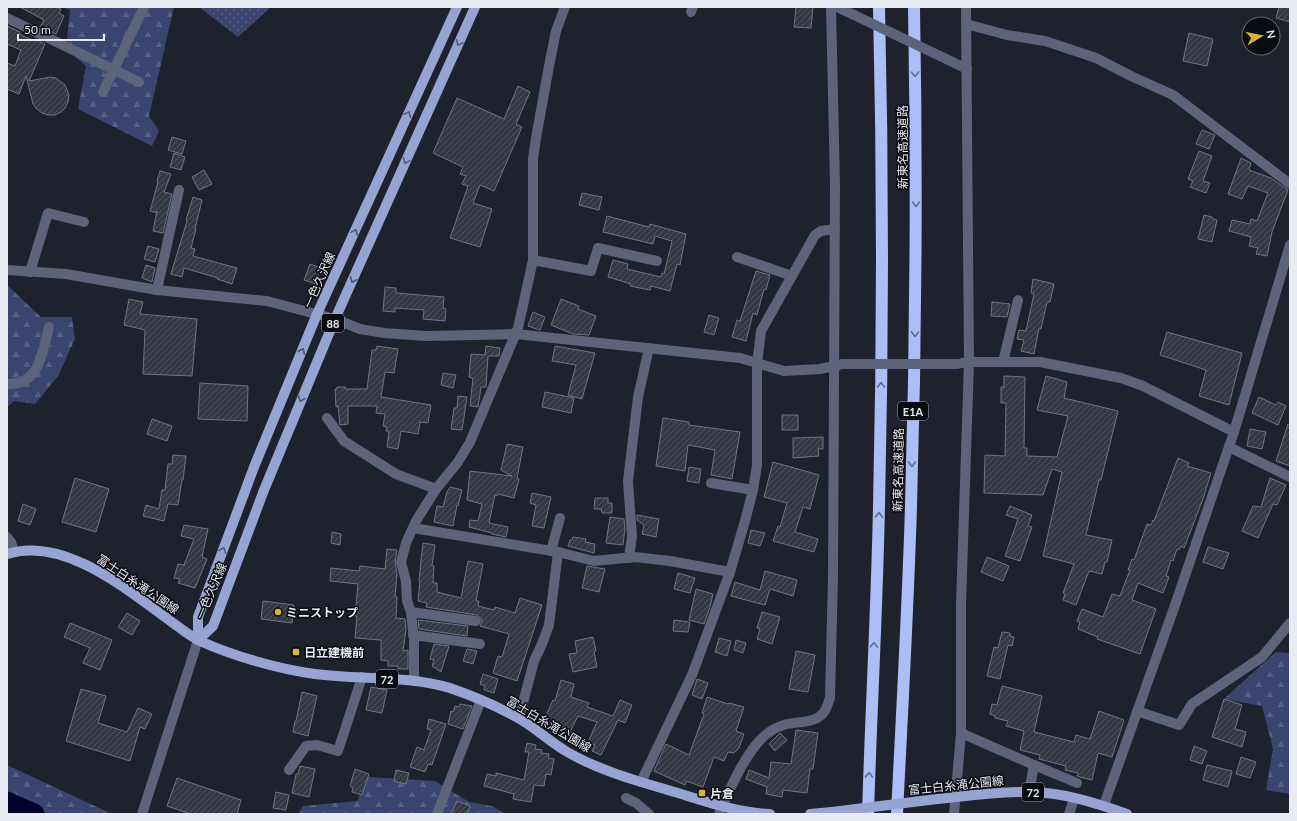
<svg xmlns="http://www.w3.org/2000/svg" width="1297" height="821" font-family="Lato,'Noto Sans JP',sans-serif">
<defs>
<pattern id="grass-dots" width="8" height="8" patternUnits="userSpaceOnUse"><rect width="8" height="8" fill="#39456e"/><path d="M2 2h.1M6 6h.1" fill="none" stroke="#566083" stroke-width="1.8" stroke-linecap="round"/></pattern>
<pattern id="forest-firs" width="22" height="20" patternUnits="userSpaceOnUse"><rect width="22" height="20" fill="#39456e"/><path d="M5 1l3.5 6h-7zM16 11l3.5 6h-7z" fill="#566083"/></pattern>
<pattern id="building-hatch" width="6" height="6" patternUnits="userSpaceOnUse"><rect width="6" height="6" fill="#343843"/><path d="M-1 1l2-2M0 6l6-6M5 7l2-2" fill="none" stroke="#51555f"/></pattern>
</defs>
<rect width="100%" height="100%" fill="#1e222c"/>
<path fill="url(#grass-dots)" d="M199,7H271L238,37Z"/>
<g fill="url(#forest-firs)">
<path d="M63,7H174L149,116L159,131L152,146L78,109L86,66L66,49L70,10Z"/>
<path d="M7,285L41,317H72L75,339L58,376L35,404L14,401L7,407Z"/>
<path d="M1276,652L1290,653V794L1266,790L1273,749L1262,706L1224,699Z"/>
<path d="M7,765L112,814H7Z"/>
<path d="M368,777L435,781L469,802L492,806L506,814H298L303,806L357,801Z"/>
</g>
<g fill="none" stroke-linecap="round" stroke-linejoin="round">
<path stroke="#030129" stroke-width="21" d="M7,802L34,814"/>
</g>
<g fill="url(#building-hatch)" stroke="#717582">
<path d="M20,7H56L61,9L59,13L64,16L56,34L40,27L44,20Z"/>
<path d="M796,7H813L811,28L794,27Z"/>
<path d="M1279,7H1290V22L1276,18Z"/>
<path d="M7,26L20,32L19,34L34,41L35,39L45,44L29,81L51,77L56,78L65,85L69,95L68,102L65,108L61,112L55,115H48L42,113L37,109L33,104L26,76L19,94L7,89V63L15,66L21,50L7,44Z"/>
<path d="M1189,33L1213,39L1207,66L1183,61Z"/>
<path d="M518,86L530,92L516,124L522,127L494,191L480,185L473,203L492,209L480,247L450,238L468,186L462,184L466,176L460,174L463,167L433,153L457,98L504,119Z"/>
<path d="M1202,130L1215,135L1209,149L1196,144Z"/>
<path d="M172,137L186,141L182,154L168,150Z"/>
<path d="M1199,151L1212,156L1203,181L1210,183L1206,193L1190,187L1193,181L1188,179Z"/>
<path d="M174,153L185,157L181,170L170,167Z"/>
<path d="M1241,158L1251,163L1249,170L1271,178L1288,190L1272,232L1267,256L1256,254L1258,248L1249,246L1251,237L1229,231L1232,220L1250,224L1251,219L1257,221L1268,193L1248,186L1242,199L1228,194Z"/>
<path d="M204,170L212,184L199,190L192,177Z"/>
<path d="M160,171L171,174L164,192L172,194L163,233L153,231L157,211V213L150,211L158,182L157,181Z"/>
<path d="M582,193L602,197L599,210L579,205Z"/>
<path d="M193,197L202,200L195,229H196L191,248L195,249L193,256L237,268L232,284L217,279L218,278L184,268L182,277L171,274L187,221L186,220Z"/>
<path d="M1204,215L1212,217L1213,219L1217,220L1212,242L1198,239Z"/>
<path d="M607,216L649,227L650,224L686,234L680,265L677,264L670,291L651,286L650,290L630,286L631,284L608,277L613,260L628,264L627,269L661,277L662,273L664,274L672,241L655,236L653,244L603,232Z"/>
<path d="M148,246L159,249L155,262L144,259Z"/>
<path d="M310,264L321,268L316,284L304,280Z"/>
<path d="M146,265L155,268L152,282L142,278Z"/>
<path d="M756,271L770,275L766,290L764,289L757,315L753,313L746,341L732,337L737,320L740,321Z"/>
<path d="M1033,279L1054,284L1050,302H1047L1041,329L1039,328L1034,354L1021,351L1024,340L1017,339L1019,330L1026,331L1034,294L1031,293Z"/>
<path d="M385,287L396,288V293L444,297L443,308L446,309L445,321L423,319L424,310L395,308V312L383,311Z"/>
<path d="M129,299L143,302L140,314L197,319L192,376L143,374L145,330L124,325Z"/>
<path d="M561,299L579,306L578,309L596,316L589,335L573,334L551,325Z"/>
<path d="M992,302L1010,304L1007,317L991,316Z"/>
<path d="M533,312L545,317L540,330L528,326Z"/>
<path d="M709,315L719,318L714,335L704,332Z"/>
<path d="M1167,332L1242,353L1229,405L1199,396L1206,370L1160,355Z"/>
<path d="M377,346L398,349L394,373L385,372L381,397L431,405L428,423L420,422L418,434L401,431L398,449L387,447L389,431H386L387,427L383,426L385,414L376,413L377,406H348V424L340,425L338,406L336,407L335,389H337V387H345V389H367L372,350H376Z"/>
<path d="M486,346L500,348L499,356H488L486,387H481L478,407L470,406L473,378L469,377L471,354L485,355Z"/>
<path d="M555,346L595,353L582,399L568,395L576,365L552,361Z"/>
<path d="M443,373L456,375L453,388L441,385Z"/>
<path d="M1004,376L1025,377L1024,448H1027V456L1057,457L1068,416L1037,410L1046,376L1067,382L1064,398L1118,411L1101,480H1099L1086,535L1112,540L1107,562H1105L1102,574L1089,571L1076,605L1063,600L1065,594L1063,593L1074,564L1043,556L1062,472L1052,469L1043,495L984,493L985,455L1005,456L1006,403H1001V387H1004Z"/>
<path d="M200,383L248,386L247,421L198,419Z"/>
<path d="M545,392L574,398L571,413L542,407Z"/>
<path d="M458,396L467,397L462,430L451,429L454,408H457Z"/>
<path d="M1259,397L1276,405L1278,402L1286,406L1278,425L1252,413Z"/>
<rect x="782" y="415" width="16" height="15"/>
<path d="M663,418L689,422V425L740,432L732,479L711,475L715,450L688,445L685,471L656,466Z"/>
<path d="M152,419L172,426L167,441L147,434Z"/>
<path d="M1288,424L1290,425V466L1276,461Z"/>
<path d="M1250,429L1266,432L1262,449L1247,446Z"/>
<path d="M823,437V449H818L819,456L793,458V438Z"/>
<path d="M507,444L523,447L517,478L519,479L514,498L498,494L497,496L495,495L489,523L508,527L506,537L492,534V533L469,527L470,520L478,521L482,504L467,500L470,471L512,476L501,470Z"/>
<path d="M173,455L186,456L183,480H182L178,505L168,504L164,521L143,516L146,505L159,509L162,490H165L168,464H172Z"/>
<path d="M1178,458L1189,463L1187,466L1211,473L1203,499L1184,548L1181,546L1179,550L1177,549L1173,561L1171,560L1166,576L1169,577L1163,593L1138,583L1132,600L1156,609L1140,654L1097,639L1098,637L1078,629L1080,622L1077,621L1082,609L1103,617L1112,594L1120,596L1130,570H1128L1132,559L1134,560L1147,524L1151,525L1153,520L1154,521Z"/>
<path d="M773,462L819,475L810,509L803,507L795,532L818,539L814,552L773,541L778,526L780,527L787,503L764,497Z"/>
<path d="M689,467L701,469L699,483L687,481Z"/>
<path d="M75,478L109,489L96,532L62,522Z"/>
<path d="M1270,478L1286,485L1277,505L1273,504L1258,538L1242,531L1253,506L1261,507Z"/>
<path d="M450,487L462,490L458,506L457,505L453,526L434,522L437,506L443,507L447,492Z"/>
<path d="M532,493L551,497L544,528L532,526L536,505L530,503Z"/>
<path d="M595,498H608V503H612V513H602L601,509H594Z"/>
<path d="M23,504L36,509L30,525L18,521Z"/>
<path d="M1010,506L1032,515L1028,526L1032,527L1020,561L1005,556L1018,519L1006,515Z"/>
<path d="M637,515L659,519L656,537L642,534L644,525L637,520Z"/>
<path d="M610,517L624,519L625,528L623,545L606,543Z"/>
<path d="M184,525L208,529L202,557L207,559L195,588L178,583L180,579L174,578L178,564L184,565L194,539L181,536Z"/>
<path d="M751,530L765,533L760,546L748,543Z"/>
<path d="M332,532L341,534L340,545L331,543Z"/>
<path d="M573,537L586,539L585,542L595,544L594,553L568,546L570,540H572Z"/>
<path d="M423,543L435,545L432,566H434L433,583H437V592L461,598L468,561L483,564L476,601H479L478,606L494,610L495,607L515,613L520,598L542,605L517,681L493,673L498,656L502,657L509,634L480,626L482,622V619L477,615L426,607L427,603L418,601L420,581H419L421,560Z"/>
<path d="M1208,547L1229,553L1223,569L1203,562Z"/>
<path d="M387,549L397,550L395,561L397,574L395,597H397L396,618L405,619L406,630L403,651L408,650V669H398V666H388V661L381,660V640L355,638L357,616H355L358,584L330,581L331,568L359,571L360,566L385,569Z"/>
<path d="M987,557L1009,566L1003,581L981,572Z"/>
<path d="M587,566L605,569L599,592L582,588Z"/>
<path d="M765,571L797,580L793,596L770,589L765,605L731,596L735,582L760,590Z"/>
<path d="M678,573L695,578L690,593L674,589Z"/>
<path d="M696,589L713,594L710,607L704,624L689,620Z"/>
<path d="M263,601L294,605L292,623L261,619Z"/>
<path d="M762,612L780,617L772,644L757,639L760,629L757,628Z"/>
<path d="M127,613L140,621L132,635L118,627Z"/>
<path d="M418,620L468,626L467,636L419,629Z"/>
<path d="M674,620L690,622L688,632L673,631Z"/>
<path d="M70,623L112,640L100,670L83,663L90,648L64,637Z"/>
<path d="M1002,632L1010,633V636L1014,637L1012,646L1008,645L1000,679L987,676L994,647L998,648Z"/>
<path d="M593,637L596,651H594L597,667L573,672L569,654L577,653L575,641Z"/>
<path d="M719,638L731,641L727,656L715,652Z"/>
<path d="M736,640L746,643L743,653L734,650Z"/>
<path d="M434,644L449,646L441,672L432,666L434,660L430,659Z"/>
<path d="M467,649L477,651L473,664L463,661Z"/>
<path d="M796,651L815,655L808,692L789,689Z"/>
<path d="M483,674L498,679L494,693L484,690L485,686L480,684Z"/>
<path d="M697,679L708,683L702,699L692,695Z"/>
<path d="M561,680L574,684L571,697L589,703L587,707L613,716L620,700L632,705L625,723L618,720L601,755L592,751L595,745L588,742L597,722L578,716L568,736L559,732L562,727L544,720L553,700L555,701Z"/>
<path d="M1002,686L1042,696L1034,732L1074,742L1076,735L1090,739L1099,711L1124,720L1112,757L1098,753L1092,780L1080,777L1077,776L1078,773L1065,770L1066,766L1039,759L1040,755L1020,750L1024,731L1006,726L1008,721L995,718V716L990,714L992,704L997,705Z"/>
<path d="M371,687L387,690L382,713L366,710Z"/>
<path d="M81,689L106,696L98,723L127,732L138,708L152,714L145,729L140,727L130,761L66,741Z"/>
<path d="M302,692L317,696L308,736L293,732L295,721H296Z"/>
<path d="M707,697L728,704L729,703L744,707L736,731L744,734L739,748L734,753L728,752L724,761L714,757L703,787L686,781L685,785L654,771L666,744L689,755L704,714L702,713Z"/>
<path d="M1224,699L1242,705L1235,729L1246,732L1242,747L1212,737Z"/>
<path d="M460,704L472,706L463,729L448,724L451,711L453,712L455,706L459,707Z"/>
<path d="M429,719L446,724L432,765L428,764L425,772L410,767L417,747L424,750L431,730L427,729Z"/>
<path d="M796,730L818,733L813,769H810L807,793L783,790L782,797L766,794L767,787L746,779L749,770L769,778L771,762L791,764Z"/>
<path d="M780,733L787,740L775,751L769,744Z"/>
<path d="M527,743L536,745L535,749L542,750L541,753L549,754L548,758L554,759L551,775L546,774L544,786L534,785L531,802L513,799L514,794L484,786L487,774L496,776V773L524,780L529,752H525Z"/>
<path d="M1194,746L1207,751L1202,764L1190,760Z"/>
<path d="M1241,757L1256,762L1250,778L1236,774Z"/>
<path d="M1207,765L1232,771L1228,787L1203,780Z"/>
<path d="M300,766L315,769L309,797L292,793L296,774H298Z"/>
<path d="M355,769L369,774L362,795L352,792L353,788L350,786Z"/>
<path d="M396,770L409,773L406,784L394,781Z"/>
<path d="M177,778L241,800L237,814H191L167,806Z"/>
<path d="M276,792L289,795L286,810L273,808Z"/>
<path d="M457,801L470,806L467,814H451Z"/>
</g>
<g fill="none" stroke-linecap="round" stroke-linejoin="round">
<g stroke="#5c637a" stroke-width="10">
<path d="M837,7L854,15"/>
<path d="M691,12L693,7"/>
<path d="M7,18L139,82"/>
<path d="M966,24L1007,35L1045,41L1096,58L1131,76L1173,95L1290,184"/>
<path d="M940,56L967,69"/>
<path d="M103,92L144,7"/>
<path d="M737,257L792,276"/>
<path d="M533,260L591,271L598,248L657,261"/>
<path d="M7,270L66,274L157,290L267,301L335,319L360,329L384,333L426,336L516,334L740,358L784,371L820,369L839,365"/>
<path d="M30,272L48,213L84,222"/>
<path d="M157,290L179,190"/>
<path d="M1003,362L1018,300"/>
<path d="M962,363L969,362H1040L1121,378L1143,386L1234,432"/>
<path d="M7,384C40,386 42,352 49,327"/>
<path d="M327,418L344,441L396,474L436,489"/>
<path d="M1229,447L1290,477"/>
<path d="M711,483L753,490"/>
<path d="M413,528L558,552L594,561L635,557L670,561L730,572"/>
<path d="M7,537L11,542L14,551"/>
<path d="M551,551L560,518"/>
<path d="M629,558L632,536L628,481L638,397L649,348"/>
<path d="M411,612L476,621"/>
<path d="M413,635L480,644"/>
<path d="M414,681V641L411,612L407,601L406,581L401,562L406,543L416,521L436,489L458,462L470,442L518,328L533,260V159L536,138L549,66L556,31L565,7"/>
<path d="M1137,711L1179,725L1192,704L1262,657L1290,623"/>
<path d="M519,718L534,661L542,644L549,625L558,552"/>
<path d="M961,733L1034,765L1077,783"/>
<path d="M289,770L306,746L317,745L338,751L362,677"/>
<path d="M641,782L692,675L730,572L745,521L753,490L757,465V364L761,331L815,235L821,231L835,229"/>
<path d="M1029,792L1034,765"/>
<path d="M626,798L636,803L649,814"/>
<path d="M1104,805L1174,608L1234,432L1290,245"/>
<path d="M142,814L198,640"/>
<path d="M437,814L481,700"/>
<path d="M719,814C729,791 747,748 768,733C773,729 780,726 787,724C800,721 815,724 824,712C827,708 828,702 830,698L833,576L835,185L831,7"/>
<path d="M954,814L961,733V604L969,362L966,7"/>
<path d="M1069,814L1074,799"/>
</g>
<g stroke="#95a4d3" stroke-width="10">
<path d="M7,554C64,536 126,589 169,620C179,627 189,636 200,641C233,656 278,669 315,674C360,680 406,675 450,688C473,696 497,706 518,718C536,728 551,743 569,753C603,772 641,782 678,793C707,802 739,813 770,814"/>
<path d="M198,640L213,626L264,490L335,319L475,7"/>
<path d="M198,640V617L254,467L317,314L457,7"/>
<path d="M937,799C966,796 1000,791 1029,792C1062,792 1096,803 1127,814"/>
<path d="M810,814L832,812"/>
</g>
<g stroke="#acbef7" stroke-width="12">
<path d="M868,814C871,711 877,609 879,506C883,340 883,173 879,7"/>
<path d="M897,814C902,711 908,609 911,506C916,340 917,173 914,7"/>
</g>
<g stroke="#5c637a" stroke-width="10">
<path d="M854,15L940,56"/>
<path d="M842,364H958"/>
</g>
<path stroke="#95a4d3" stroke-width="10" d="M832,812L937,799"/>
</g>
<defs><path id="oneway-chevron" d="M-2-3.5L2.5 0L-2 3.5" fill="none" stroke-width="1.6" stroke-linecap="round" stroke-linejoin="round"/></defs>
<g stroke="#505872">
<use href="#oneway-chevron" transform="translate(459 43) rotate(114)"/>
<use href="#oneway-chevron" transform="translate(408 114) rotate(-66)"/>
<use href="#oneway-chevron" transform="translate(406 161) rotate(114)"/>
<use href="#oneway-chevron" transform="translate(355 232) rotate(-66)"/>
<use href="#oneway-chevron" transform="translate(353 280) rotate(114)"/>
<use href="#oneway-chevron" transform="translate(302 351) rotate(-68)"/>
<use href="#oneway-chevron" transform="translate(301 399) rotate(112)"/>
<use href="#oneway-chevron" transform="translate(223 550) rotate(-70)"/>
</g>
<g stroke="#636d8f">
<use href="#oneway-chevron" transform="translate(915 74) rotate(89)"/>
<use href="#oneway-chevron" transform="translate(916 204) rotate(90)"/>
<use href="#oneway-chevron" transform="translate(915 334) rotate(91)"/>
<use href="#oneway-chevron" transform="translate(881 385) rotate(-89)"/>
<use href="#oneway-chevron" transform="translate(912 464) rotate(91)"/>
<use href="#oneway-chevron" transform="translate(879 515) rotate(-88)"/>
<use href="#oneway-chevron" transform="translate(874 645) rotate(-88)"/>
<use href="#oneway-chevron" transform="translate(869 775) rotate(-88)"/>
</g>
<g fill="#dab333" stroke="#0a0b10" stroke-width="1.5">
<circle cx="278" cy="612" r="4"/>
<rect x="292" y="648" width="8" height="8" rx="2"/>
<rect x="698" y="789" width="8" height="8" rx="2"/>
</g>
<g text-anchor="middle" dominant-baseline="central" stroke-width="3" stroke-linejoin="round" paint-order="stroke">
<g fill="#0a0b10" stroke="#a5a8ae" stroke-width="1">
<rect x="322" y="314" width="22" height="18" rx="3"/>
<rect x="898" y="402" width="30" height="18" rx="3"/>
<rect x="376" y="670" width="22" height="18" rx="3"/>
<rect x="1022" y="783" width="22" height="18" rx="3"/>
</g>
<g font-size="11" font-weight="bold" fill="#e8ebf2">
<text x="333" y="323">88</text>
<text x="913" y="411">E1A</text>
<text x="387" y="679">72</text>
<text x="1033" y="792">72</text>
</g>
<g font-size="12" fill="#e8ebf2" stroke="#0a0b10">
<text transform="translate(902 147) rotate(-90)">新東名高速道路</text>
<text transform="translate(319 280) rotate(-66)">一色久沢線</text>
<text transform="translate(898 470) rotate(-89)">新東名高速道路</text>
<text transform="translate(138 584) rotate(34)">富士白糸滝公園線</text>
<text transform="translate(211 591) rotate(-67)">一色久沢線</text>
<text transform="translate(549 724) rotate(31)">富士白糸滝公園線</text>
<text transform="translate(956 785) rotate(-6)">富士白糸滝公園線</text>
</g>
<g font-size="12" font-weight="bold" fill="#e8ebf2" stroke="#0a0b10" text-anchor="start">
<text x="286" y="612">ミニストップ</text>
<text x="304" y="652">日立建機前</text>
<text x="710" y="793">片倉</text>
</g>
</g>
<rect width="1297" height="821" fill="none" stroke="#e8ebf2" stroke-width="16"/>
<g transform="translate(1261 36) rotate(80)"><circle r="19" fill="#0a0b10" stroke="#63656a"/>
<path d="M0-3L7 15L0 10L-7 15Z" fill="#dab333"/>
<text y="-6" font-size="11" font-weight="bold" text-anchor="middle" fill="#e8ebf2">N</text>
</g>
<path d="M18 34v6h86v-6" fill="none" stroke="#e8ebf2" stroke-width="2"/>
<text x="24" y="34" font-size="12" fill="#e8ebf2" stroke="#0a0b10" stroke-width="3" paint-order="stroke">50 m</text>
</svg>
